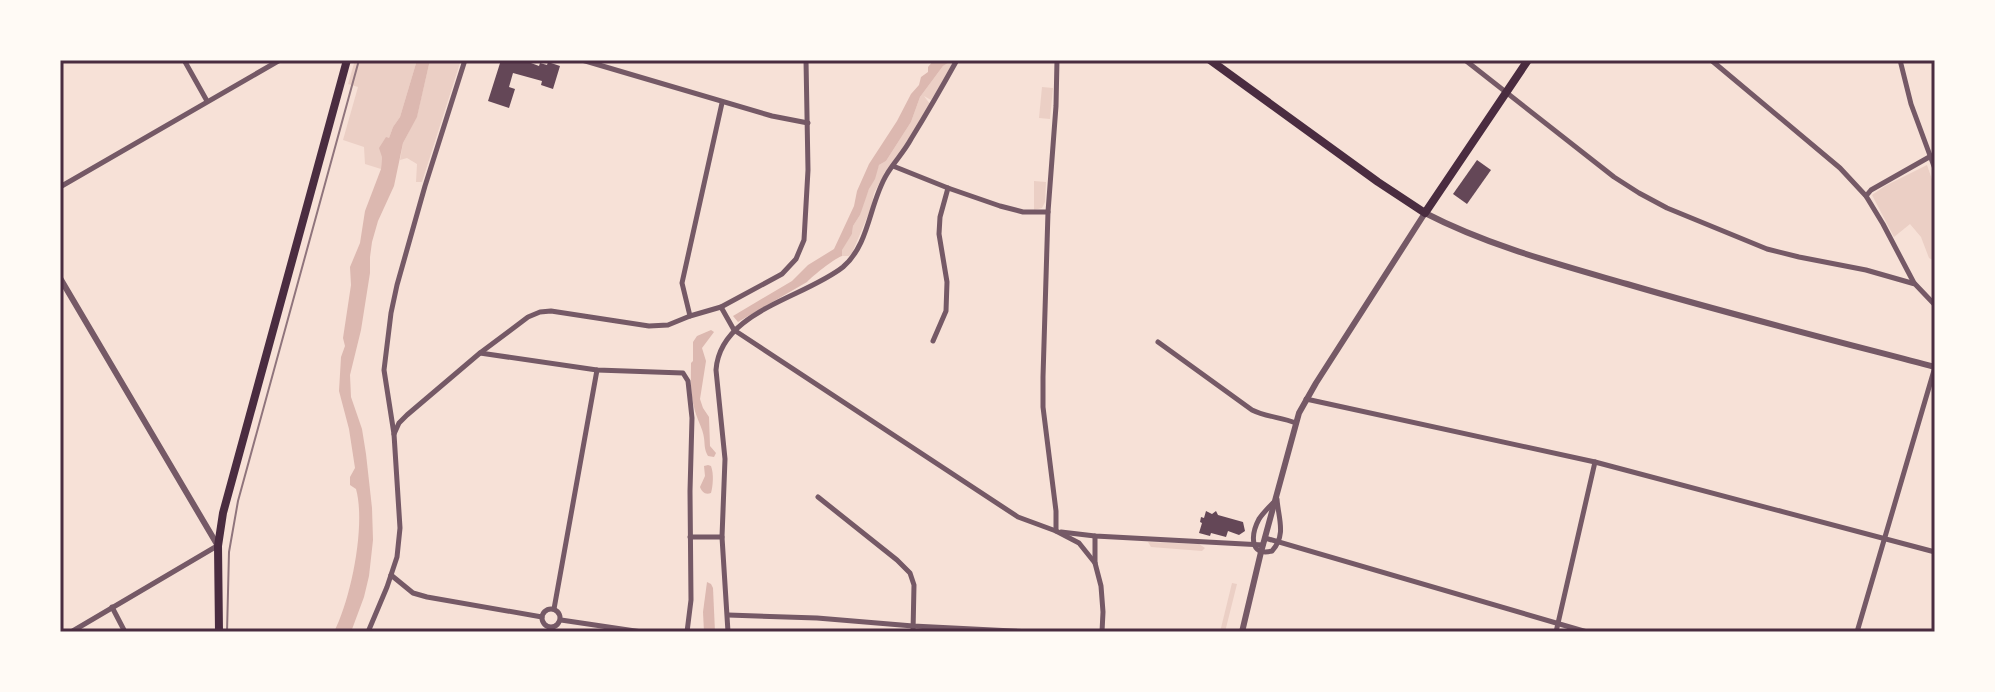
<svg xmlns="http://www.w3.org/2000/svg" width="1995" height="692" font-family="'IBM Plex Sans',sans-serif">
<rect width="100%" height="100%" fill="#f7e1d7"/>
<g fill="#ebcfc5">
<path d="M355,60H417L400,117L393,127L382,157L381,169L365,164L364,147L343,140L358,87L348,84Z"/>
<path d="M430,60H461L422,182H416L417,164L407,158L400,160L403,143L417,116Z"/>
<path d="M956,60L931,100L924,96L930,104L908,140L886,171L874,193L871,208L852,253L849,256H842L841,250L852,234L853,226L860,215L862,206L879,165L886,161L911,122L920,97L943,66L949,61Z"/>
<path d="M1042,87L1053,88L1050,119L1039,118Z"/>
<path d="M1927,165L1935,188V261L1929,258L1921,237L1910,224L1894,237L1872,195L1885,186Z"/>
<path d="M1034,181L1046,182L1045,202L1042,208L1034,210Z"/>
<path d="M1148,542L1199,544L1205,548L1202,551L1151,547Z"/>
<path d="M1232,583L1237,584L1225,632H1220Z"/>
</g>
<g fill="#dcb8b0">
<path d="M417,60H430L417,117L403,143L394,186L378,221L372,242L370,257V273L361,330L350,375L351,397L362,429L366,454L372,508L373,540L369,576L364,597L351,632H334C351,599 366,525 356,489L350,485V477L355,468L349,429L339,391L341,357L345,346L343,338L351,285L350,267L360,243L365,211L381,169L382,157L379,148L386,137L389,138L393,127L400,117Z"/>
<path d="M934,60H952L943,66L920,97L911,122L886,161L879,165L875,179L869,189L860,215L853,226L852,234L842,250V256C832,260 814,275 807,282L738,322L733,316L792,281L808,265L834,249L854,206L857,191L869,164L897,121L911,94L919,85L921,77L928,72V67Z"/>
<path d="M711,330L714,332L702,348L706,361L700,399L703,408L709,417L710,446L716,453L714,457L708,456C704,449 705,445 704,438C703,428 696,418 694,407C690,393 691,377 691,363L693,361V342L697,336Z"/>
<path d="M708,465L711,466C714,474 713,486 711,493C705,495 702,492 700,487L705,476L704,466Z"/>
<path d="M707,582L711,584L713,588L715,632H704L703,612Z"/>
</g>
<g fill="#644757">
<path d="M501,60H523L539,66L540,63L547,65L548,62L560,66L553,89L541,85L542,81L513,73L509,87L515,89L509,108L488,101Z"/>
<path d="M1477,160L1491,170L1467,204L1453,194Z"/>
<path d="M1206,511L1212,514L1216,511L1218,515L1243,522L1245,531L1239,535L1228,531L1226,537L1211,533L1210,536L1199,533L1202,523L1200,522L1201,517L1204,518Z"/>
</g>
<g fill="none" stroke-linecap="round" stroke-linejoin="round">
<g stroke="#755966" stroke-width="5">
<path d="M184,60L207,101"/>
<path d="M582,60L772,116L808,123"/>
<path d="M1465,60L1614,177L1639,193L1667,208L1767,249L1799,257L1866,270L1915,284L1935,305"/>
<path d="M1711,60L1840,168L1866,196L1883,224L1914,283"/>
<path d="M1900,60L1911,104L1935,169"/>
<path d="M893,166L948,188L1000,206L1023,212H1048"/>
<path d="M60,187L280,60"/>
<path d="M1866,196L1871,190L1931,156"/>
<path d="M721,307L734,330L1018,517L1056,531L1079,543L1095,563"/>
<path d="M690,316L682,283L722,103"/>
<path d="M933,341L946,311L947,282L939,234L940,217L948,188"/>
<path d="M1158,342L1252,410C1266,417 1281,417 1296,423"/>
<path d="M480,353L597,370L683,373L688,381L692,418L690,491L691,600L687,632"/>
<path d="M1306,399L1595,462L1935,552"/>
<path d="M394,434L399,423L407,415L480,353L528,317L540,312L551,311L649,326L668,325L690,316L721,307L782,274L796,259L804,240L808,170L806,60"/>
<path d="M818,497L897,560L910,573L914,585L913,632"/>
<path d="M1273,503C1268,508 1263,513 1259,519C1251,534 1249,557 1272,551C1287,535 1278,517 1277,499"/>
<path d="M1056,531V511L1043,407V377L1048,212L1056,106L1057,60"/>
<path d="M1061,532L1095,536L1263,545"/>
<path d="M1095,536V563L1101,586L1103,612L1102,632"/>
<path d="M690,537H722"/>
<path d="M1265,538L1587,632"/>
<path d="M391,575L413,593L427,597L542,617"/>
<path d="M112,607L125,632"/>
<path d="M554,609L597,370"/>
<circle cx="551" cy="618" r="9"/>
<path d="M728,615L817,618L913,626L1033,632"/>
<path d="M561,620L642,632"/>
<path d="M71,632L217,546"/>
<path d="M368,632L387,587L397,557L400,528L394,434L384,370L391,313L397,285L425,186L465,60"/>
<path d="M728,632L722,537L725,459L716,370C720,311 804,298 843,267C870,244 869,203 887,174C894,162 904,152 911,139C927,113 942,87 957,60"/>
<path d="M1556,632L1595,462"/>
<path d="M1857,632L1935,367"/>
</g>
<g stroke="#755966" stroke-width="6">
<path d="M60,278L218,546"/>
<path d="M1242,632L1261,552L1299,413L1316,383L1425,213C1489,246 1558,264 1627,284C1729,314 1832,340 1935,367"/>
</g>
<g stroke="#4a2c40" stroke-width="8">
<path d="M1210,60L1378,182L1425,213L1528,60"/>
<path d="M219,632L218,546L223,513L347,60"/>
</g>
<path stroke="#8f747c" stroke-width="2" d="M227,632L229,552L238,501L359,60"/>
</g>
<rect width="1995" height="692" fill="none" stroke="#fffaf5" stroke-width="124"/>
<rect x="62" y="62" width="1871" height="568" fill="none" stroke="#4a2c40" stroke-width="3"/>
</svg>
